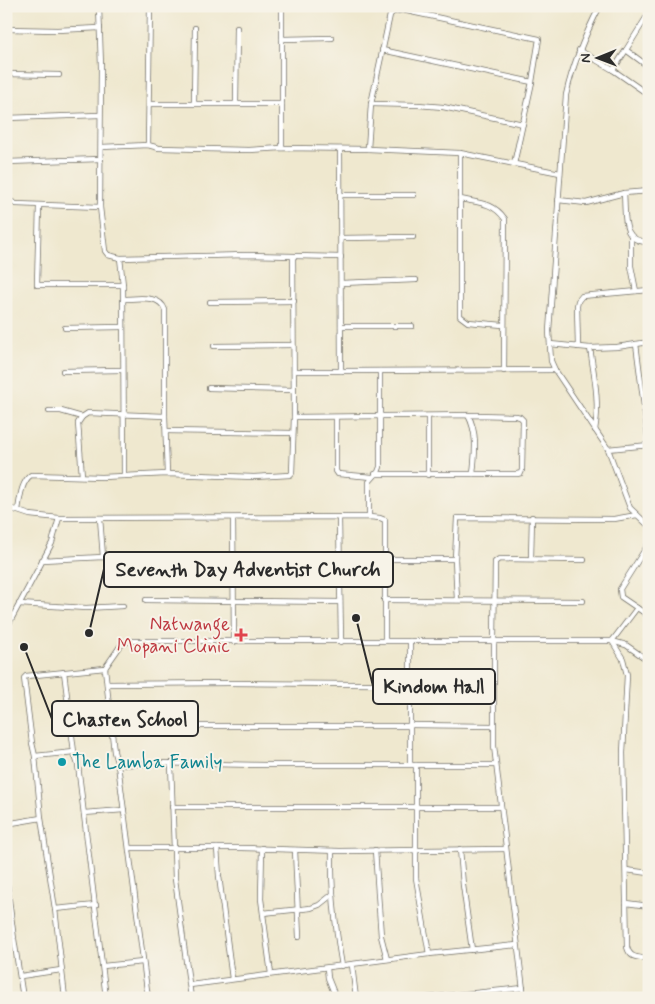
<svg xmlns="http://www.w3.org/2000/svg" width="655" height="1004" font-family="Mynerve,sans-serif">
<rect width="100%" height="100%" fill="#f7f3e8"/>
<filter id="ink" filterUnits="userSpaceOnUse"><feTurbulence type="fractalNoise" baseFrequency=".02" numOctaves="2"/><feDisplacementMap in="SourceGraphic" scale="10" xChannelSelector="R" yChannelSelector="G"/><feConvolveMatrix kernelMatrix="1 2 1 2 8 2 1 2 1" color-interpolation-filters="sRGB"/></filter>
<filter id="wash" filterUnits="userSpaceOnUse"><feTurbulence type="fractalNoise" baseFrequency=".0096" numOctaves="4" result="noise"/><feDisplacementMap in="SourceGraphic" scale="20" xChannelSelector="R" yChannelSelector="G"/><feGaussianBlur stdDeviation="1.12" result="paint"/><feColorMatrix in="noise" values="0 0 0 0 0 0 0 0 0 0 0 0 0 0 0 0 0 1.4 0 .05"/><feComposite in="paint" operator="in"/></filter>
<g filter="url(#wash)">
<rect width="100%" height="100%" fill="#efe8cf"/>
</g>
<g filter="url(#ink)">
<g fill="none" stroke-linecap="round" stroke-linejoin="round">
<defs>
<g id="street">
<path d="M99,6L101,67L100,207L105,251L108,255L120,258L247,255L341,257"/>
<path d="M282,6V148"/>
<path d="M600,6C585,35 573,63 566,95L549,331L551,361L555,370L608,449L630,508L649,526"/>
<path d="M649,13L626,50L649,67"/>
<path d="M6,29L57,30L100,28"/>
<path d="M282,39L332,38"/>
<path d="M382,50L532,82"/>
<path d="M579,50L613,70"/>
<path d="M626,50L613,70L649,95"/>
<path d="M6,74L59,75"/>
<path d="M194,103L195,28"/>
<path d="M236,103L237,28"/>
<path d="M149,104H282"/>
<path d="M371,104L418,105L443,107L523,124"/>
<path d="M6,118L100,115"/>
<path d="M148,145L150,6"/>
<path d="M101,147L148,145L159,148L249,150L282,148L368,149L460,153L560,173"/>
<path d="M340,149L341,371L555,370"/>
<path d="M368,149L371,104L390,15L393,12L402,10L539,39L532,82L514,164"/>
<path d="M460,153V316L468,322L503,325"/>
<path d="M6,162L101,159"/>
<path d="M624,193C626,215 620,242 649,242"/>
<path d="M341,195H414"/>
<path d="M6,199L16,204L100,207"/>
<path d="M460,199C479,203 493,202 505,219L504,371"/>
<path d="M558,200L586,203L624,193L649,191"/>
<path d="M39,206L37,285H123"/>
<path d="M631,237V266L636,291"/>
<path d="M341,238L413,237"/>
<path d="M120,258L123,285L124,476"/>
<path d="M341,283L416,280"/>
<path d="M123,299C137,299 160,294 165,310V416L167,474"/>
<path d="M210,302L294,301"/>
<path d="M341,326H412"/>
<path d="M65,328L122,327"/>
<path d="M550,344L590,348L617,347L649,342"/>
<path d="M214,346L293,345"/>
<path d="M578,347L577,306L578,301L582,296L649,290"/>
<path d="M590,348C594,375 600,403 595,430"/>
<path d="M63,371L122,370"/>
<path d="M294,371H341"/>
<path d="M209,388L293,390"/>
<path d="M49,411H61L82,417"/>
<path d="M468,415C478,434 475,453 473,474"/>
<path d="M294,417L477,415L516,416L520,417L523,420L522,470L521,473L517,474H375"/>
<path d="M336,418V471L338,474L372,477"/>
<path d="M166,431L292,433"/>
<path d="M608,449L649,445L636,344"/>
<path d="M428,475V417"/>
<path d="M82,476L78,423L82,417L88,413L165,416"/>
<path d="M6,507L30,515L59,518L369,517L380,518L385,520V641H494V746L524,998"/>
<path d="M18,510C20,499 21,482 31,475L102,477L167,474L254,477L290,475L292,473L294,417L293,257"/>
<path d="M369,517V482L378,472L380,467V371"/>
<path d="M100,518L103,557"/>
<path d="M233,518L234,642"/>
<path d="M339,518L341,642"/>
<path d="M649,543L620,589L621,597L649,616"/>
<path d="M531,558L532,517"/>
<path d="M42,560L103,557L146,559H455"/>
<path d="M584,560L499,559L495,562L494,641H612L626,645L649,661"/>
<path d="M146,600L340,602"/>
<path d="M384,600L583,601"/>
<path d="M457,600L455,559L457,518L614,519L637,515"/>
<path d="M19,604L86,608L123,606"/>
<path d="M6,629L52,543L59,518"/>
<path d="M410,641V764"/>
<path d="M612,641L623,659L627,675L623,753L627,947C630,959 638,957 649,959"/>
<path d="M612,641L637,608"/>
<path d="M105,668L114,752L118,765L148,998"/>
<path d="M64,672L74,752L78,765L106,998"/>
<path d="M107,684L229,683L493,685"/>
<path d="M411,725L493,726"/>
<path d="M111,726H410"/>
<path d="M35,756L74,752"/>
<path d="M171,763L175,879L191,998"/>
<path d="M118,765L152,763L267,765H496"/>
<path d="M416,765V878L429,954"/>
<path d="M172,807H501"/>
<path d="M84,813L124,810"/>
<path d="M6,824L41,818"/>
<path d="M130,848H242L340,851L505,849"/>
<path d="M217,848L219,876L232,979"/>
<path d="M262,848L261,899L271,974"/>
<path d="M460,849L463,885L472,950"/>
<path d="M295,850L299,937"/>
<path d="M375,850L381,936L387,959"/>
<path d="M332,851C331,892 335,926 342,966"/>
<path d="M626,870L649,873"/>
<path d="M6,876L14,939L23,998"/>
<path d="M626,903L649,906"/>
<path d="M55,909L96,905"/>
<path d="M263,913L311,908L319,905L333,894"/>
<path d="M352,965L356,998"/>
<path d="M103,966L143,962"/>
<path d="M327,968L328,978L336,998"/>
<path d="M21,976L61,970"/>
<path d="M190,985L429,954L517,945"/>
<path d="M65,998L55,909L41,818L35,756L32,743L24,678L26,676L105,668L121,645L129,641H385"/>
<path d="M426,998L523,988"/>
</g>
</defs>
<use href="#street" stroke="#706d64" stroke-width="6"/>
<use href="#street" stroke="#fff" stroke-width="4.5"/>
</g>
</g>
<path fill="#e0444e" stroke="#f7f3e8" stroke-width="2" d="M238.5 627.5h5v5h5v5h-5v5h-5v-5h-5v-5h5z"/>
<circle fill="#0f9aa8" stroke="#f7f3e8" stroke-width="2" cx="62" cy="762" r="5"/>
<g text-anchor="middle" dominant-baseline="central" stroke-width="4" stroke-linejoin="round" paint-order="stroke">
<g font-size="19" fill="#be3a42" stroke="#f7f3e8" text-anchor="end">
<text x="230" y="624">Natwange<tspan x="230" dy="22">Mopani Clinic</tspan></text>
</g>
<g font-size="19" fill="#0d838f" stroke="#f7f3e8" text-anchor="start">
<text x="72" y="762">The Lamba Family</text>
</g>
</g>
<path fill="none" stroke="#2b2b2b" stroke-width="2" d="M89 633L104 569M356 618L373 686M24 647L52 719"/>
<g fill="#2b2b2b" stroke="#f7f3e8" stroke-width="2">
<circle cx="89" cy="633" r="5"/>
<circle cx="356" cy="618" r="5"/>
<circle cx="24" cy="647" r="5"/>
</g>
<g fill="#f7f3e8" stroke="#2b2b2b" stroke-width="2">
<rect x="104" y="552" width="289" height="35" rx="5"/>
<rect x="373" y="669" width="122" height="35" rx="5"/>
<rect x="52" y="701" width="146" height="35" rx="5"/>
</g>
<g font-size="20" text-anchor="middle" font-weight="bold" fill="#2b2b2b">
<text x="248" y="576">Seventh Day Adventist Church</text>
<text x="434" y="693">Kindom Hall</text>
<text x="125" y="726">Chasten School</text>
</g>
<rect width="655" height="1004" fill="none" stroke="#f7f3e8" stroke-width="25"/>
<g transform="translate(598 58) rotate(269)" stroke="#f7f3e8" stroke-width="4" paint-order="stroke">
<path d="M0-4L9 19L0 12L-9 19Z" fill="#2b2b2b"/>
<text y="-8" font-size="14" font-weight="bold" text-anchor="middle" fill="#2b2b2b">N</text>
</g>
</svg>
